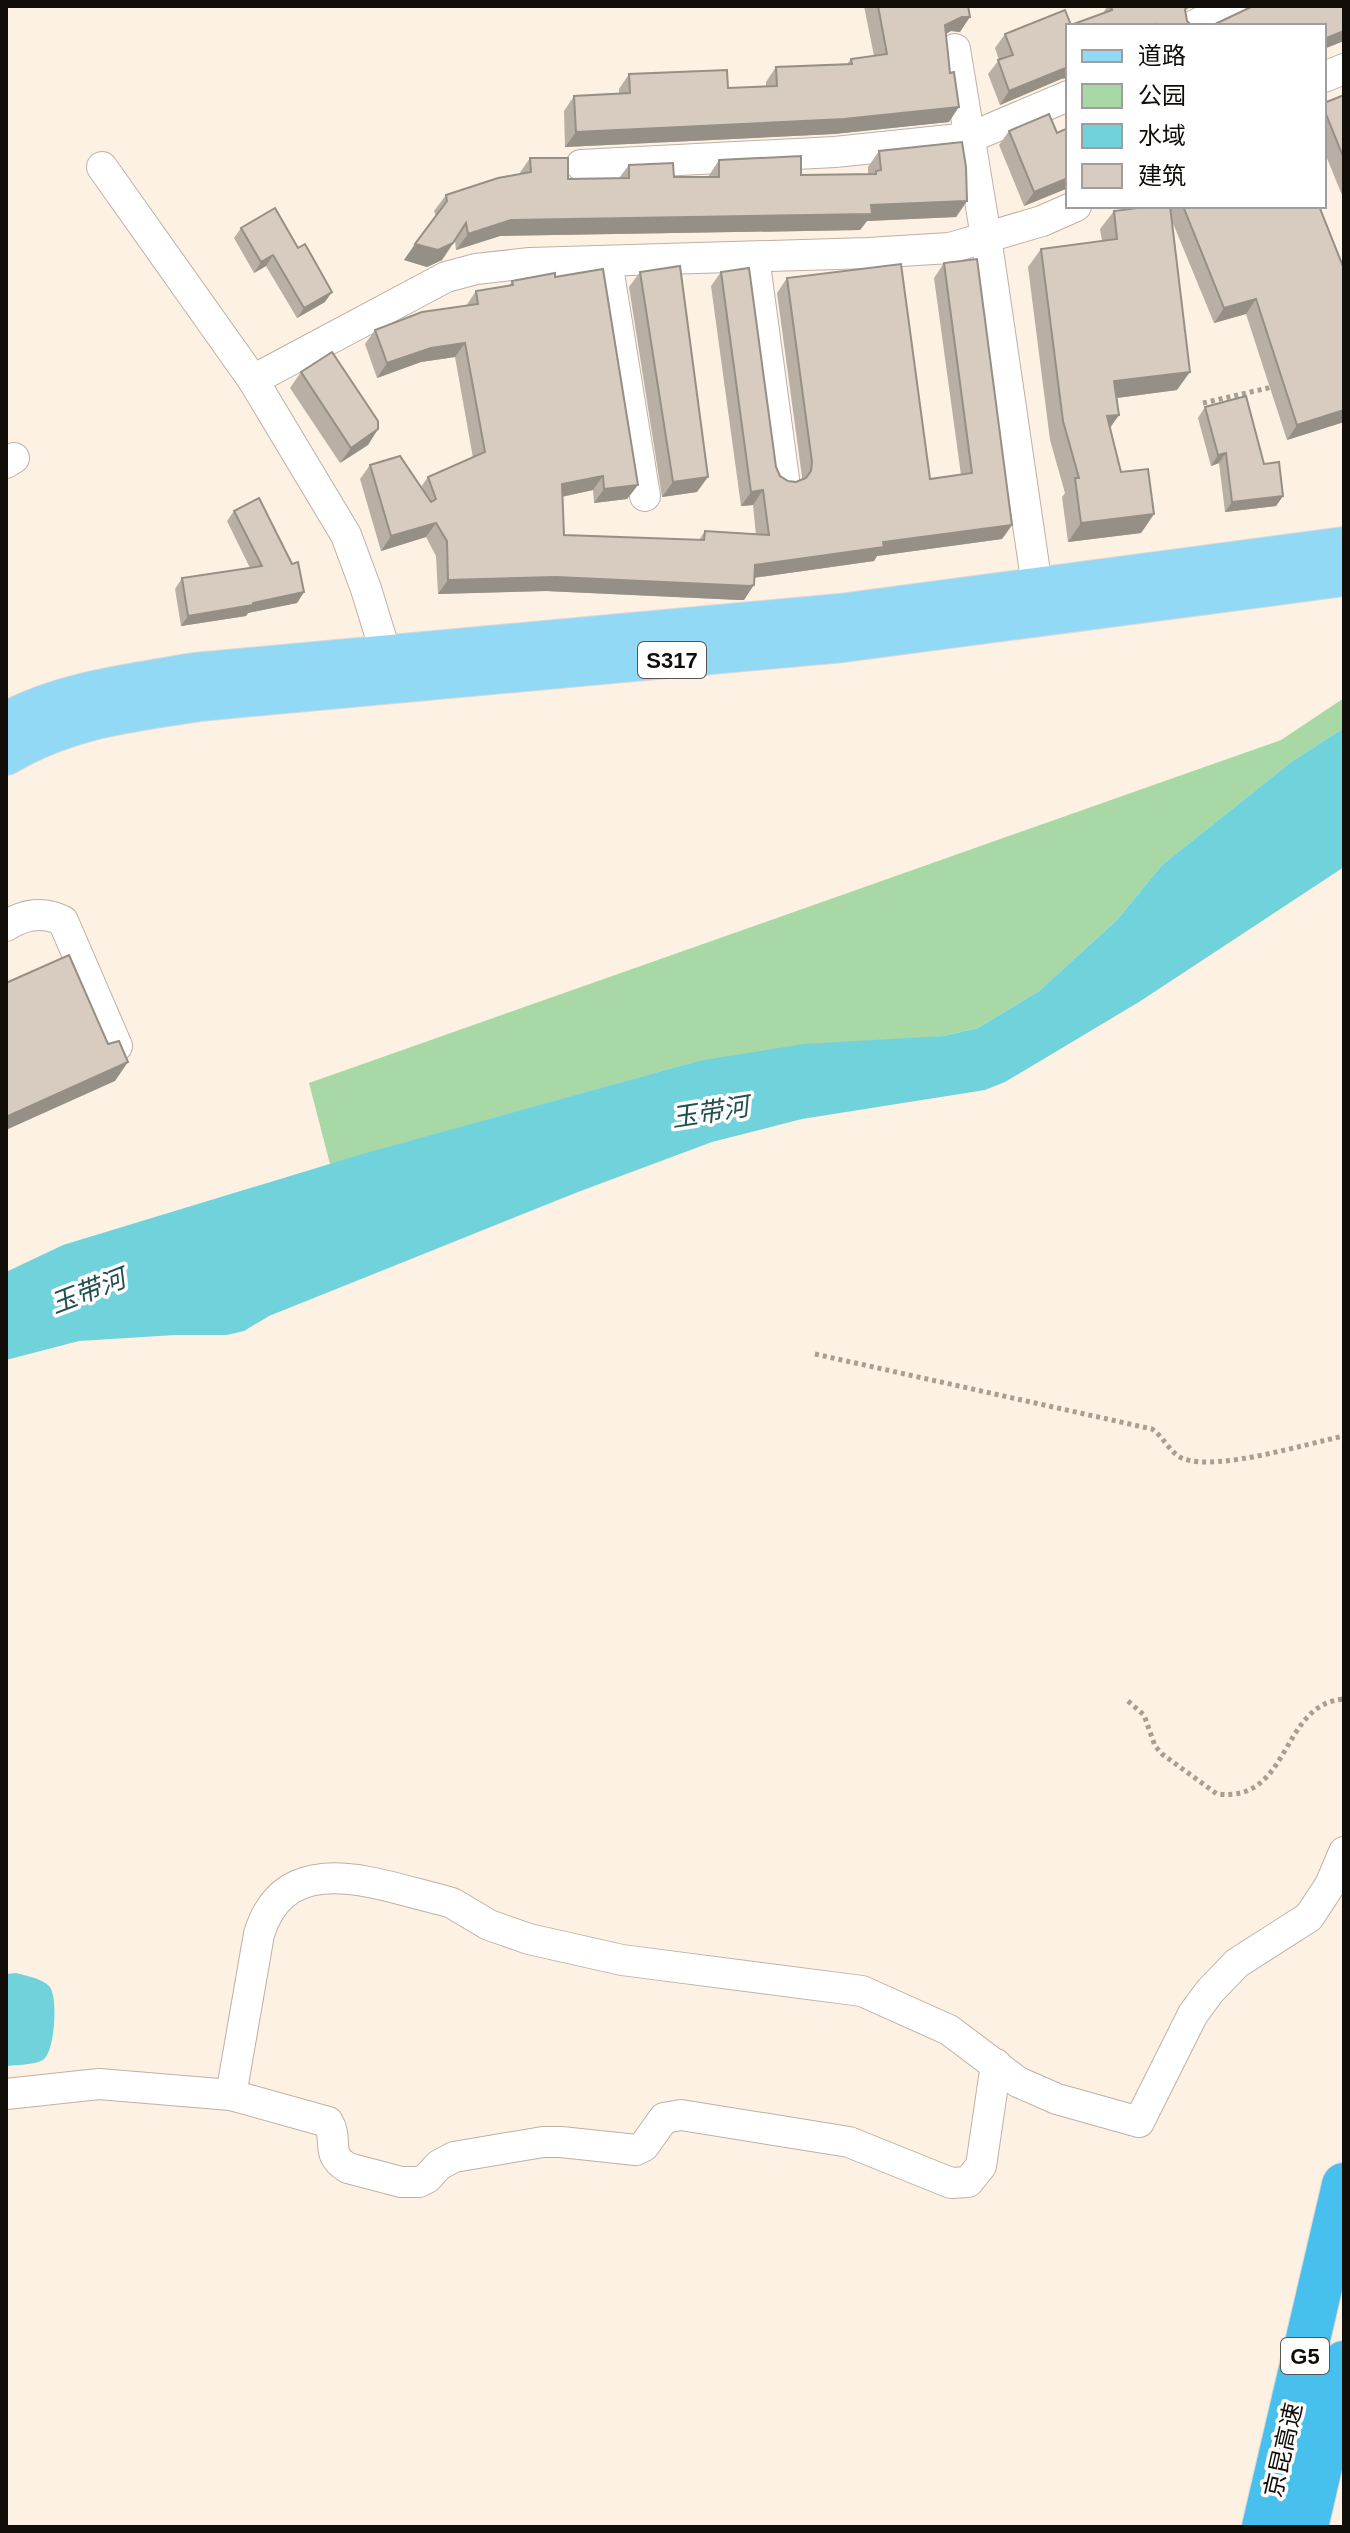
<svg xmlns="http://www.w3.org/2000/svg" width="1350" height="2533" font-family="Helvetica,'Noto Sans SC',sans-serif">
<rect width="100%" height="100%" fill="#fdf1e3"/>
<path fill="#a7d8a5" d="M1344,698V728L1291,762L1162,865L1117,920L1039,991L978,1028L944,1036L698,1061L330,1164L309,1083L1281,740Z"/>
<g fill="#70d3db">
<path d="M1344,728V867L1139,1002L1005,1082L985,1090L802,1119L712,1142L578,1192L269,1316L244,1331L227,1335H175L79,1341L6,1360V1272L63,1245L359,1155L698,1061L804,1044L944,1036L978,1028L1039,991L1117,920L1162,865L1291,762Z"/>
<path d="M16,1973C27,1976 42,1978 50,1987C58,1998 55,2052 43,2060C34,2065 16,2065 6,2066V1974Z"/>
</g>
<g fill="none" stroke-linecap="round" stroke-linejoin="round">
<defs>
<g id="minor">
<path d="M1193,26L1233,6"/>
<path d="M955,49L986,237L1037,586"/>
<path d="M1324,77L1344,69"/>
<path d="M581,165L835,152L969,138L1068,96"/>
<path d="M102,167L253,380L346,535L366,589L386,654"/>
<path d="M754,257L784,479"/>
<path d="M607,261L645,496"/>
<path d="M253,380L446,277L476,269L530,263L868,253L950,248L1042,221L1076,206"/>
<path d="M6,463L14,458"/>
<path d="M6,926C24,914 44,911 63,921L117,1046"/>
<path d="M6,2094L99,2084L231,2095L328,2122C339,2140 324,2154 348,2168L401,2182H419L427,2178L439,2165L454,2157L543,2142H561L636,2150L644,2146L664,2118L681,2115L849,2142L951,2183L968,2182L981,2166L996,2064"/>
<path d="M231,2095L259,1934C286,1846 377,1885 442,1900L452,1903L489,1925L529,1939L622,1960L862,1991L949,2030L1018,2082L1057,2099L1139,2122L1193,2014L1210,1991L1237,1963L1309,1917L1330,1885L1344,1852"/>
</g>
<g id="major">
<path d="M6,721C65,690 130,683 195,672L840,613L1344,546"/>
<path d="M6,756C71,718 127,714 199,702L843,643L1344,577"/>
</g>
<g id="highway">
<path d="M1264,2527L1344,2185"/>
<path d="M1306,2527L1344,2363"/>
</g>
</defs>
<use href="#minor" stroke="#bcb1a4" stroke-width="32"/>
<use href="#major" stroke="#d9d8d8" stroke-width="40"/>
<use href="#highway" stroke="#d9d8d8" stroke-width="46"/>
<g stroke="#a79e94" stroke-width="5" stroke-dasharray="4 4" stroke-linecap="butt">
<path d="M1203,403L1268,388L1275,385"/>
<path d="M815,1354L1152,1429C1164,1437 1170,1454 1184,1459C1219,1471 1305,1444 1344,1436"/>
<path d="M1128,1701L1144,1715L1155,1746L1162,1754L1217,1794C1292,1803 1279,1704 1344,1699"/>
</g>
<use href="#minor" stroke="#fff" stroke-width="30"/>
<use href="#major" stroke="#91d9f4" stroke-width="38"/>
<use href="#highway" stroke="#48c0ed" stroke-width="44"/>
</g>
<g fill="#b9afa4">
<path d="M864,6H968L960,32L951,31L946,34L949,122L834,134L565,147L564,111L574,96L619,94V89L629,74L728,88L766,87V82L776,67L847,64L851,59L874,56Z"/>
<path d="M1108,6H1193L1185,10L1187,21L1192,26H1068L1061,79L1000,105L988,74L999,60L995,48L1005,34L1071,25L1102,14Z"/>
<path d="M1344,95V200L1324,151V103Z"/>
<path d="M1068,128V188L1024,206L999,145L1009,131L1057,133Z"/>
<path d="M879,151L967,201L956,217L867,221L860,230L500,236L456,250L455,241L442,260L427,267L404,260L436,216L434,211L446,195L519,174L530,158L568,179L619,178L629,165L674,177H708L719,160L801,175L868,174V167Z"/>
<path d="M1153,206H1319L1344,422L1287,440L1246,314L1214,323L1172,221L1177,390L1117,398L1119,415L1110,428L1121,472L1154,514L1141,533L1068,542L1062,497L1065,493L1050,440L1028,267L1041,249L1102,241L1100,229L1114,211Z"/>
<path d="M241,228L298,248L325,302L297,318L266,266L254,273L234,238Z"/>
<path d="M944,263L1012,525L1002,539L877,556L874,561L754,578L744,600H740L546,591L438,594L436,556L426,537L381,551L360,479L370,465L421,487L428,477L473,458L455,357L421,362L377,378L365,344L375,330L466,306L476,291L509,286L512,281L555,277L638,485L627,499L594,503L593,490L562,497L564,535L699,540L705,531L756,535L753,505L741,506L711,286L721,272L776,467L780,476L788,481L796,482L801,480L802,477L777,293L787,278L930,479L961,475L934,278Z"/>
<path d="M640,272L697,492L662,497L629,287Z"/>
<path d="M301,372L378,429L368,445L340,463L290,388Z"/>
<path d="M1205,407L1264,464L1283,496L1276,506L1225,512L1219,463L1211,466L1198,418Z"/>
<path d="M234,511L304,592L297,603L248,613L246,616L181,626L175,589L182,578L250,568L227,521Z"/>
</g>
<g fill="#968f86">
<path d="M962,17H970L960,32L951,31L934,40L945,25Z"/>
<path d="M1344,31V41L1324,49V39Z"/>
<path d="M1068,67V78L1061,79L1000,105L1009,91Z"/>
<path d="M959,107L949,122L834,134L565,147L576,132Z"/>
<path d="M1068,178V188L1024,206L1034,192Z"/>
<path d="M967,201L956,217L867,221L860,230L500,236L456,250L468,234L511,220Z"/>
<path d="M453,243L442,260L427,267L404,260L415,244Z"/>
<path d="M273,255L266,266L254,273L261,262Z"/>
<path d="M332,292L325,302L297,318L304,308Z"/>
<path d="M1256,299L1246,314L1214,323L1224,308Z"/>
<path d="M465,343L455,357L421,362L377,378L387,363L431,348Z"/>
<path d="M1190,372L1177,390L1101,400L1114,381Z"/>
<path d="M1344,410V422L1287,440L1297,425Z"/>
<path d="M1119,415L1106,433L1107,416Z"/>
<path d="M378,429L368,445L340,463L351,448Z"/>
<path d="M1226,453L1219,463L1211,466L1218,455Z"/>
<path d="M603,476L593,490L551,499L562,484Z"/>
<path d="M708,477L697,492L662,497L673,482Z"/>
<path d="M638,485L627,499L594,503L604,489Z"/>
<path d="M763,490L753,505L741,506L751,492Z"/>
<path d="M1283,496L1276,506L1225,512L1232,502Z"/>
<path d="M1154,514L1141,533L1068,542L1081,523Z"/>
<path d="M436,523L426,537L381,551L391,536Z"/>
<path d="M1012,525L1002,539L877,556L874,561L745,579L755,565L883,542Z"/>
<path d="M556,577L754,585L744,600H740L546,591L438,594L448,580Z"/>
<path d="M304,592L297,603L248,613L246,616L181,626L188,616Z"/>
<path d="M128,1062L115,1081L6,1130V1117Z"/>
</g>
<g fill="#d7ccbf" stroke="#968f86" stroke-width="2">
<path d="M878,6H968L970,17H962L945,25L950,73L954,72L959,107L844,119L576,132L574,96L630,93L629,74L727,70L728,88L777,86L776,67L852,64L851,59L887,54Z"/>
<path d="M1111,6H1187L1185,10L1187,21L1192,26H1155V24L1150,26H1068V67L1009,91L998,60L1013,55L1005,34L1065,10L1071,25L1112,10Z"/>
<path d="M1253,6H1344V31L1324,39V26H1211Z"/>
<path d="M1344,95V159L1324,109V103Z"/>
<path d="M1049,114L1057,133L1068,128V178L1034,192L1009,131Z"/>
<path d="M962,142L966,167L967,201L871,205L872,214L511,220L468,234L466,223L453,243L438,250L415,244L447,201L446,195L498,178L531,172L530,158H568V179L629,178V165L673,163L674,177H719V160L801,156V175L876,174V171L881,170L879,151Z"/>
<path d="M1153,206H1170L1190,372L1114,381L1119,415L1107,416L1121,472L1148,469L1154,514L1081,523L1075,478H1079L1063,421L1041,249L1117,239L1114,211Z"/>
<path d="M1183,206H1319L1344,269V410L1297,425L1256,299L1224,308Z"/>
<path d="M275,208L298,248L305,244L332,292L304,308L273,255L261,262L241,228Z"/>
<path d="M977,259L1012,525L883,542L884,547L755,565L754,585L750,586L556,577L448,580L447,541L436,523L391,536L370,465L400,456L431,502L436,499L428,477L485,452L465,343L431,348L387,363L375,330L422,312L478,304L476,291L513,285L512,281L555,273V277L603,269L638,485L604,489L603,476L562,484L564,535L704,540L705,531L769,535L763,490L751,492L721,272L749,268L776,467L780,476L788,481L796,482L806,478L811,471L812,462L787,278L901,264L930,479L972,473L944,263Z"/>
<path d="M680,266L708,477L673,482L640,272Z"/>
<path d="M332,352L378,421V429L351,448L301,372Z"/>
<path d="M1246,396L1264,464L1279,462L1283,496L1232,502L1226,453L1218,455L1205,407Z"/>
<path d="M259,498L292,564L298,562L304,592L253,603V605L188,616L182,578L262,566L234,511Z"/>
<path d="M69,955L108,1044L119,1041L128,1062L6,1117V983Z"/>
</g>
<g text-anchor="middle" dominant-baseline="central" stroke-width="7" stroke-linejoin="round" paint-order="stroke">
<g fill="#fff" stroke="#585653" stroke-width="2">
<rect x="638" y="642" width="68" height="36" rx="6"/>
<rect x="1281" y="2338" width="48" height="36" rx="6"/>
</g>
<g font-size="22" font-weight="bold" fill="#110d09">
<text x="672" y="660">S317</text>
<text x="1305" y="2356">G5</text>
</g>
<g font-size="24" fill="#110d09" stroke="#fff">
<text transform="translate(1283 2450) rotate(-77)">京昆高速</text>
</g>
<g font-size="26" font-style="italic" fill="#224f52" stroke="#fff">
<text transform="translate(710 1112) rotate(-9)">玉带河</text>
<text transform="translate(88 1291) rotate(-21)">玉带河</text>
</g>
</g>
<rect width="1350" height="2533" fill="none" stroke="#110d09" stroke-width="16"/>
<rect x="1066" y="24" width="260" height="184" fill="#ffffff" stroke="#a09e9d" stroke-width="2"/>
<rect x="1082" y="50" width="40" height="12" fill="#91d9f4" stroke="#a09e9d" stroke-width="2"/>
<text x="1138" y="64" font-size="24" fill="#110d09">道路</text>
<rect x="1082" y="84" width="40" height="24" fill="#a7d8a5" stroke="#a09e9d" stroke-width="2"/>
<text x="1138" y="104" font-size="24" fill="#110d09">公园</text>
<rect x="1082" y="124" width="40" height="24" fill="#70d3db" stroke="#a09e9d" stroke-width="2"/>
<text x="1138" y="144" font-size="24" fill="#110d09">水域</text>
<rect x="1082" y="164" width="40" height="24" fill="#d7ccbf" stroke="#a09e9d" stroke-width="2"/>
<text x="1138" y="184" font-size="24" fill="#110d09">建筑</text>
</svg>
